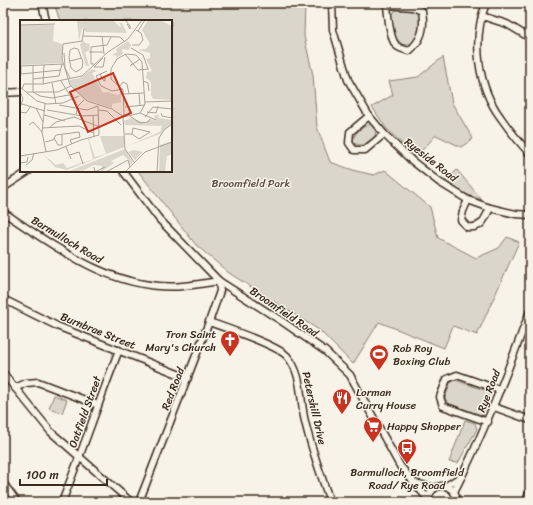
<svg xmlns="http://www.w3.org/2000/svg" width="533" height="505" font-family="Sriracha,sans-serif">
<rect width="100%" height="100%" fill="#f7f3e8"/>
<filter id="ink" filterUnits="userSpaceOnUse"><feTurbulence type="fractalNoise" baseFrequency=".025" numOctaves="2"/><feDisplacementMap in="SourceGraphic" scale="8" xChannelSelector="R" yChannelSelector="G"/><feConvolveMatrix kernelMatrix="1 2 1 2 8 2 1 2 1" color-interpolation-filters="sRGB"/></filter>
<g filter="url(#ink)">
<g fill="#dbd6cb" stroke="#8b8074">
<path d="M54,3H305L304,36L313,75L317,127L330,162L356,171L374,175L385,170L430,207L438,238L476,258L499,248L507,237L519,242L477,335L453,326L444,348L379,322L353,364L319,330L229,273L196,245L138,171H171V21H60Z"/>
<path d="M396,10C401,10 407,9 412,10C428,13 419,35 413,43L403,45L396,38L390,15Z"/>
<path d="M443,57L452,103L473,139L461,147L436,135L416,157L387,129L372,107L393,95L389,81L418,77Z"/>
<path d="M372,124L376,128L375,137L363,145H358L353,141C354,132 363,126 372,124Z"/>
<path d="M457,170L482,200L463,193L445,181Z"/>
<path d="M455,380L490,392L483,416L448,403L445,398L450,383Z"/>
<path d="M54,395L67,400L62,413L49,408Z"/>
<path d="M465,420L475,423L477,429L458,463L449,462Z"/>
</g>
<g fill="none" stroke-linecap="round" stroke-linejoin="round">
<defs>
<g id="minor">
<path d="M42,3L46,21"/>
<path d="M332,3L333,30L348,80L369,116L384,134L411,160L439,182L468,200L490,208L516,214L530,215"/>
<path d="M387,3V5C388,15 389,35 395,44C398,49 404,49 409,51C422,40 425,28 422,11L413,7L387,5"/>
<path d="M486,3C472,40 477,86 501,118C510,131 520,143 530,154"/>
<path d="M482,16L507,24L530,38"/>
<path d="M3,93L21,92"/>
<path d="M369,116L350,132L349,143L354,150H365L384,134"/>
<path d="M123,171L159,219L219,281L283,322L325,351L350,375L400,466L428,499"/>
<path d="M3,188L29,171"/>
<path d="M468,200L463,211L461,220L467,227C482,229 484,220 490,208"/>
<path d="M3,212C57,248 115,292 183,286C195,285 207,283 219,281"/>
<path d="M3,299L57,326L188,378"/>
<path d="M209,322C226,328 277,345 287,356C302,373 300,396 304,417C310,446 321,474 330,502"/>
<path d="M3,373L51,432L131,502"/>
<path d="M15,388L26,383L38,382L98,405"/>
<path d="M494,407L530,420"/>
<path d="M488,422L443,406L440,397L447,379L457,375L500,390"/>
<path d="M3,483L17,502"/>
<path d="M415,483L435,488"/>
<path d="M446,486L462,476"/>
<path d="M454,492C484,433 507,373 530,311"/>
<path d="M62,502C82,452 99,401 119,350"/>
<path d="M139,502L209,322L220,291L219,281"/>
<path d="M428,502C428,481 456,480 457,502"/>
<path d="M526,502L530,490"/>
</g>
</defs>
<use href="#minor" stroke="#3b2a1e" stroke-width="9"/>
<use href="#minor" stroke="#f7f3e8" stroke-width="6"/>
</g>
</g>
<defs>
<symbol id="church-pin" viewBox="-11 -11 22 30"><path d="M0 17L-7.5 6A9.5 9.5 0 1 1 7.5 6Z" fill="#c8321e" stroke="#f7f3e8"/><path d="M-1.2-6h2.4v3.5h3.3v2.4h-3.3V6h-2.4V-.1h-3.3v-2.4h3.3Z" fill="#fff"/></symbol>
<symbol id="stadium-pin" viewBox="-11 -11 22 30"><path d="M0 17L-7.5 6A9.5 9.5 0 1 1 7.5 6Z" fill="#c8321e" stroke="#f7f3e8"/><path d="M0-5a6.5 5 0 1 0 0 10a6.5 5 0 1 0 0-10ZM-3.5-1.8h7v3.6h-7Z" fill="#fff"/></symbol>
<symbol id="restaurant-pin" viewBox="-11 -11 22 30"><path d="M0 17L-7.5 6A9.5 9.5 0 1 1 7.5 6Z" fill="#c8321e" stroke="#f7f3e8"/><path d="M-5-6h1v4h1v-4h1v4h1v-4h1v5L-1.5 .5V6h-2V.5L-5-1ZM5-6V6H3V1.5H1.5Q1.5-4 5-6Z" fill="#fff"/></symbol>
<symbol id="supermarket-pin" viewBox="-11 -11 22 30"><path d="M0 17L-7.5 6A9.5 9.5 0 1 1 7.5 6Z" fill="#c8321e" stroke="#f7f3e8"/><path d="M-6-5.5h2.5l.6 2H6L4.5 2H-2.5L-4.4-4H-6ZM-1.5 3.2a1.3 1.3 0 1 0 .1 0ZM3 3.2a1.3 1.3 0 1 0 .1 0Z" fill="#fff"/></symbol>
<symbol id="bus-pin" viewBox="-11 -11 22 30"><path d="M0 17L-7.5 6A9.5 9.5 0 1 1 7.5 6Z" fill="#c8321e" stroke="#f7f3e8"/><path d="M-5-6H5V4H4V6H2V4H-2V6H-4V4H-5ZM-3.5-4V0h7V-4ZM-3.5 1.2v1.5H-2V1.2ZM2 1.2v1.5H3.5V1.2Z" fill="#fff"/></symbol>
</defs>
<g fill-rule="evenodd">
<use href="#church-pin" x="219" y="329" width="22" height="30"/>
<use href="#stadium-pin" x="368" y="343" width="22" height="30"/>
<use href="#restaurant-pin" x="331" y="387" width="22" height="30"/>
<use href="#supermarket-pin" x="362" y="415" width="22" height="30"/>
<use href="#bus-pin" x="396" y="437" width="22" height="30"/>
</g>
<g text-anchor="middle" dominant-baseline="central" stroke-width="3" stroke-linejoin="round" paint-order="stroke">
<g font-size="11" fill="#3b2a1e" stroke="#f7f3e8">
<text transform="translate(431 160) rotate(38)">Ryeside Road</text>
<text transform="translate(67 240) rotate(31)">Barmulloch Road</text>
<text transform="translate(284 312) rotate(34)">Broomfield Road</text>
<text transform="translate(98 331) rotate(22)">Burnbrae Street</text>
<text transform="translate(173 389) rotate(-69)">Red Road</text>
<text transform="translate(489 391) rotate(-69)">Rye Road</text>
<text transform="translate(314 408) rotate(77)">Petershill Drive</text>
<text transform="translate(85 412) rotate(-70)">Oatfield Street</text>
</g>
<g font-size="11" fill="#5b4c41" stroke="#f7f3e8">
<text x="251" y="183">Broomfield Park</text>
</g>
<g font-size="11" fill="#3b2a1e" stroke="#f7f3e8" text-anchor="start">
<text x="216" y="334" text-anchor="end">Tron Saint<tspan x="216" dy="13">Mary's Church</tspan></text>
<text x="393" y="348">Rob Roy<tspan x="393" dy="13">Boxing Club</tspan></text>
<text x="356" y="392">Lorman<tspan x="356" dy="13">Curry House</tspan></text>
<text x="387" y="426">Happy Shopper</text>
<text x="407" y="472" text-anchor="middle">Barmulloch, Broomfield<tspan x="407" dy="13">Road/ Rye Road</tspan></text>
</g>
</g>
<g transform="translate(20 20)">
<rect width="152" height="152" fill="#f7f3e8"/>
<path d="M57,0H93L99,6L102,7L99,3H102L107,13L66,12L62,8L59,21ZM128,0H140L152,6V80L133,79L131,75V62L126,58L127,52L132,51L126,39L130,38V33L118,30L126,29L130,24L122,10ZM0,5H34L33,21L42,24V43L1,45ZM63,20L65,23L70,24L69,31L65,32L69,46H66L60,25ZM108,21L111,25L109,30L102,29L103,34L96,38L97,36L92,35L97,32L96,29ZM72,49L77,51L72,53L83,73L87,72L98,75L101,73V82L92,84V88L64,79L51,65L49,60L60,58ZM139,94L138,98L152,100V103L140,114L107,126L140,112L142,106L105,105L104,101L111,98L126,103L130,99L136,101L134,96ZM80,116H104V127L47,150L35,147L22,133L36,145L43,143L47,148L73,139L68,119L73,118L69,120L75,137L86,134ZM148,122H152V134L147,136L145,152H139L140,125ZM105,129L113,143L110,145L109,140L103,135L91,141L94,143L81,152L82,146L74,145L62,151H60L66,147L57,152H47ZM114,130L123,132L115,140L108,132Z" fill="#dbd6cb"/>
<path fill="none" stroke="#aca397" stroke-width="1" d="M106,1L110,6V9L107,4M0,5L35,4M64,9L62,21L43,24L42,39L50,65L67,81L92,89L104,97L120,93L125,84L122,42L116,35L106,34L97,39L91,49V59L103,70L104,95M118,11L125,0M63,16L100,17L105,22M82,16L84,34M112,25H119L123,20L121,13L116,10M54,28L58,29L63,42L62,48L56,52L51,48L49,38L50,30ZM111,28L123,35L128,49M69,32H83M44,33L45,48L50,58M105,34L118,50L129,49M50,41L62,38M74,44H71V27L87,25L91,17M112,44L110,46L120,39M1,46V54L41,50M1,46L43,44M74,47L83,38M74,47H83L85,37M87,51L76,56L81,66L92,71L103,69M80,54L83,60L85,61V58H82M13,59L39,56L42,44M41,61L57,87M123,61L128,63L129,71M32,63L36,84M23,64L24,45M100,66L103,62L107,64L109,74M0,67L17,81L27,84L43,83L59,76M2,69L4,64H23L62,56L88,32L108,19L122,0M0,71L3,79L0,88M7,72H38L51,66M13,72L20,76L32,78L49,75M13,72V45M119,73L120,86M104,74L124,73M125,82L152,81M2,84L25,91M25,84L22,112L26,132M39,85L67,90L78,86M105,87L125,85M16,88L23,102M27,90L62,96L79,95M79,90L87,91L101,105M0,92L6,93L11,86M127,92L136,93L138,86M120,93L136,100M141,93L142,96L152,98M56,94L58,86L64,80M24,95L45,101M73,96L74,117M110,96L120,103L128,102L130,99M103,97L105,129L114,142M125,97L133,87L152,89M9,105L13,102L22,112M30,107L36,102L54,97L80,107M22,108L59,106L73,113M105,114H112L119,119L130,112L113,108L112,114M34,118L38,125H42V115M25,122L33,120L36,115L59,112L60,117L50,120L52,124M46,127L51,139M50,135L59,132L63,144M0,136L37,130L61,120L79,115L78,86M0,143L7,142L8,137M6,145L12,140L14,133M74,147L75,152L85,147M86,152L108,140L110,147M105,152L125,132L152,122M137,152L139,118L144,110L152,104"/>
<path fill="#c8321e" fill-opacity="0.15" stroke="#c8321e" stroke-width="2" d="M93,53L111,93L68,112L50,72Z"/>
<rect width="152" height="152" fill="none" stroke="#3b2a1e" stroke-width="2"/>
</g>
<rect width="533" height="505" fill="none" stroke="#f7f3e8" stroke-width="16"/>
<rect x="8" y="8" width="517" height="489" fill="none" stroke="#3b2a1e" stroke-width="1.5" filter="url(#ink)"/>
<path d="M20 479v6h87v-6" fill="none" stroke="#3b2a1e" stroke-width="2"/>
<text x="26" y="479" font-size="12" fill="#3b2a1e" stroke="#f7f3e8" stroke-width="3" paint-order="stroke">100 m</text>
</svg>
